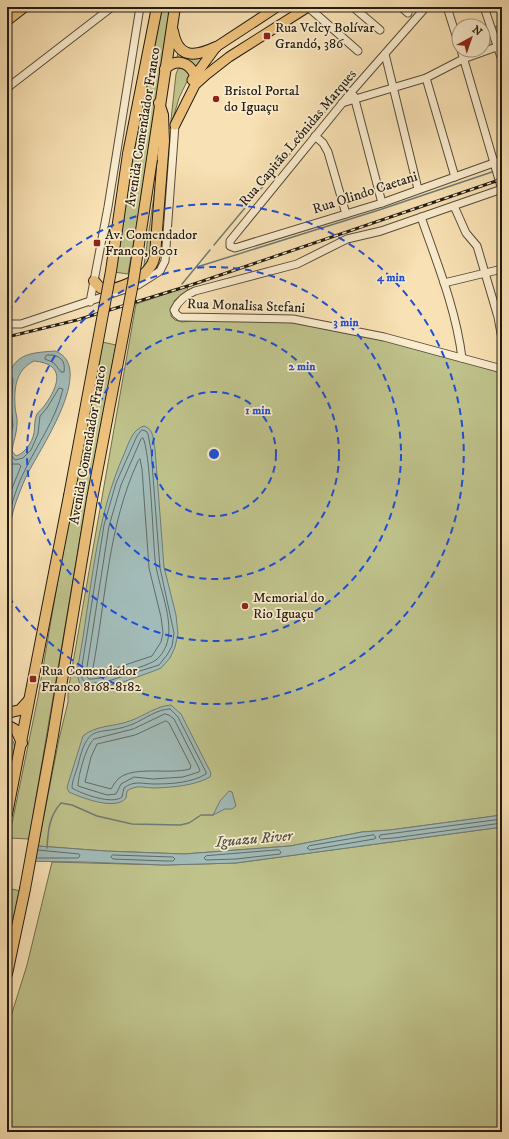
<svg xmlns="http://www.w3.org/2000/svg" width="509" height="1139" font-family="'IM FELL DW Pica',serif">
<rect width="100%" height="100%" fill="#f8e1b4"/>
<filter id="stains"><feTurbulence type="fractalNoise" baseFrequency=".005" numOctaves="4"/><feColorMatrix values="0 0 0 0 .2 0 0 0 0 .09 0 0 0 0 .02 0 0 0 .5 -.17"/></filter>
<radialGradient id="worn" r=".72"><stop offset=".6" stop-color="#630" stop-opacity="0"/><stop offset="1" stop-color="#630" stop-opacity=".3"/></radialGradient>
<g fill="#bfc28b" stroke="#706e4e">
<path d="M161,7H172L149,157L128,274L114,272L123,200Z"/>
<path d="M502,25V43L499,40L494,27Z"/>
<path d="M490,29L493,43L491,46L483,49V31Z"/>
<path d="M178,49L205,55L197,71L177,60Z"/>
<path d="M184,67L190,75L179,98L170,129L176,74L178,69Z"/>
<path d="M162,130L154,251L151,264L143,272L159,161L156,160L160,131Z"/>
<path d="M187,287L188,290L175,300L171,309V316L175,320L182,322L202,320L296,321L392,341L502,373V815L390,830L362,832L290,846L184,854L105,851L38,846L59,739L68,702V691L136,304Z"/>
<path d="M102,342L116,345L83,521L29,839L9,838L38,697L72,497Z"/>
<path d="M7,736L13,741L15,747L7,789Z"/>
<path d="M502,827V1132H7V1029L27,965L52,862L165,865L236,863Z"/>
<path d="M7,888L21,891L7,949Z"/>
</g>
<g fill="#a2bbb8" stroke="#6f7b76" fill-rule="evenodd">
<path d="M55,351C98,367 37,453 26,477C22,486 18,496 15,505C9,523 9,544 7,562V382C13,353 30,353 55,351ZM34,361C66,364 59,385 45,405C43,408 39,411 37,414C34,420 35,427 34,433C32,443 25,453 16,456L12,451C13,442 17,433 17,424C18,418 15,412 15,406C14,387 16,370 34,361Z"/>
<path d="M144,426C154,429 153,439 155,449L164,567L176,615L178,634L175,647L170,658L161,668L151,672L123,682L94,689L80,685L78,678V666C92,593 94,520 125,452C129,442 133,429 144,426Z"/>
<path d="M171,705L181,714L211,773L210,777C193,786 174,787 155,788C144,788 137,784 127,791L126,798C116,811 82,798 69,792L67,788L68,784L83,736C96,725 113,727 130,721C144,716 156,706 171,705Z"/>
<path d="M229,791L232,792L236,806L232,809H225L213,815L220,801Z"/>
<path d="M502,815V827L236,863L165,865L83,862L15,861L7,849L38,846L105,851L184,854L290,846L362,832L390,830Z"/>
</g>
<path fill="#f8e1b4" d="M33,845L30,864H7V847Z"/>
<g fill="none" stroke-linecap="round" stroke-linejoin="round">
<g stroke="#626b65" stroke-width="1">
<path d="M47,355C59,354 66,360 64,372H61L54,363L45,359Z"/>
<path d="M7,377H11L13,379L11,407L13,426L9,440L8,451L15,460L23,458L31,450L38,434L40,416L47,408L59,388L63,389C55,422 37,444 23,474C15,491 10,509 7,527"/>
<path d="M142,430L146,431L148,434L151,450L160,568L174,633L172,646L167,655L159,665L105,682L86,684L82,678V666L104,525L116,483L137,436Z"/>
<path d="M143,438C150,449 153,539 155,559C157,584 176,622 166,646C164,651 160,657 156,660C146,667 100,680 89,679L87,677V667L109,526L121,485L141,439Z"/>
<path d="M140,459L142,469L149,568L161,617L163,633L161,642L152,656L119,667L94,673L93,668C106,598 108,526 138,461Z"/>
<path d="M7,460L12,464H19L21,466L7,501"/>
<path d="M170,709L178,717L206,772V774C191,783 171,784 154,784C143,784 134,780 124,788L122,797C112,805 82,794 72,788C72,781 76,772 78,765C89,719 98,738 133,724C145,719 157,709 170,709Z"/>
<path d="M165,714L169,715L174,719L200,770L199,772L183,777L153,779L134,777L121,784L116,794L107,795L78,786C78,776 86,746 94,739L133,729Z"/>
<path d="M166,721L169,723L191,766L190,769C168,775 134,765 118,779C115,782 113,786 111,789L85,782L91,757L97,744L135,735Z"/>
<path d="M502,819L380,835L379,837L381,839L394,838L502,823"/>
<path d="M374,835L376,838L374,839L310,850L307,848L309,846Z"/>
<path d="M279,850L281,852L280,854L236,859L206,860L204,858L206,856Z"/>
<path d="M113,855L173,857L175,859L173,861H165L113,859L111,857Z"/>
<path d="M37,858H78L80,856L79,854L38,850"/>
</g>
<g stroke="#6f7b76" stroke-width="1.5">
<path d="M500,169L502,168"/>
<path d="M214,245L329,107"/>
<path d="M197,267L379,210L492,172"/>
<path d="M182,284L210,250"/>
<path d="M47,848C48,831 49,816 61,803L72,805L97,816L132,824L180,825L189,823L201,815H213"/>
</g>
<defs>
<g id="minor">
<path d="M308,7L358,51"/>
<path d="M353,7L380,30"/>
<path d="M401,7L408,13"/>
<path d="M426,7L353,90L230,241V246L235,248L382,203L502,160"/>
<path d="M447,7L459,45"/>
<path d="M484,7L502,60"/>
<path d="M461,50L502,190"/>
<path d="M385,54L418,189"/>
<path d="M426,78L455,177"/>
<path d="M7,88L112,7"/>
<path d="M354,96L382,203"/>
<path d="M342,103L426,78L463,59L502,45"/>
<path d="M315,136L323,143L328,152L346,214"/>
<path d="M502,189L381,231L347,239L297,264L195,291C185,295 179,300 174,310L176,314L180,317L293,319L384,337L502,369"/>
<path d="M454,206L466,233L477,246L498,317L502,339"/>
<path d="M421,217C437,263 456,309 462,358"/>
<path d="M444,283L502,269"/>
<path d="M90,302L108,207L140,7"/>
<path d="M7,324H21L138,285L160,271L165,261L175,125"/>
</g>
<g id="major">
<path d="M7,21L25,7"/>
<path d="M192,80L216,47L277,7"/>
<path d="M175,125L195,85L206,75L229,57L308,7"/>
</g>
<g id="highway">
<path d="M173,31C178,59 195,57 216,47"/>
<path d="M165,69C176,58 189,62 195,75"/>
<path d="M128,154L157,7"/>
<path d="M152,159L175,7"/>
<path d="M94,281C97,284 99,288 103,289C117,291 143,279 150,267C153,264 154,259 155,255L164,141L163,115L159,103"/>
<path d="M7,713L20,710L29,700"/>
<path d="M7,725L16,730L22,743"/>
<path d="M7,814L69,496"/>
<path d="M7,974L25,889L53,735L92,499"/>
</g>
</defs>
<use href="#minor" stroke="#584c3a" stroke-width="9"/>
<use href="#major" stroke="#221b12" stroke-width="11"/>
<use href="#highway" stroke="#221b12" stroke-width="12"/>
<use href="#minor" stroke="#faecce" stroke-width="7"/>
<use href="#major" stroke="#ecc07a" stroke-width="9"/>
<use href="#highway" stroke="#ecc07a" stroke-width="10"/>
<defs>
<path id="rail" d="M7,337L77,320L191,285L502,179"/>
</defs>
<use href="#rail" stroke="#221b12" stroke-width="3"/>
<use href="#rail" stroke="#faecce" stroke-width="1.5" stroke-dasharray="4.5" stroke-linecap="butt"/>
<defs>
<g id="highway-bridge">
<path d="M69,496L111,271L128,154"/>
<path d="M92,499L133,283L152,159"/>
</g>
</defs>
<use href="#highway-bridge" stroke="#221b12" stroke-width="12" stroke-linecap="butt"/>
<use href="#highway-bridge" stroke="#ecc07a" stroke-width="10"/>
</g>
<g fill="none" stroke="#1d4ed8" stroke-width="2" stroke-dasharray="7 5">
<circle cx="214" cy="454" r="62"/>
<circle cx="214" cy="454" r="125"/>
<circle cx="214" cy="454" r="187"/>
<path d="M8 312A250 250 0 1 1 8 596"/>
</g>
<g fill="#8f2418" stroke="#faecce" stroke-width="1.5">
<rect x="263" y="32" width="8" height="8" rx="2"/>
<circle cx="216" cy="99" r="4"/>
<rect x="93" y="239" width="8" height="8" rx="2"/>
<circle cx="245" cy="606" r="4"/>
<rect x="29" y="675" width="8" height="8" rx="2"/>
</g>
<g text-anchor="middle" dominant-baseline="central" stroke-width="3.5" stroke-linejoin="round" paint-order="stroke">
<g font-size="14" fill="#221b12" stroke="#faecce" text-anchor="start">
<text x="275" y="28">Rua Velcy Bolívar<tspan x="275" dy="16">Grandó, 386</tspan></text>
<text x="224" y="91">Bristol Portal<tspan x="224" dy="16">do Iguaçu</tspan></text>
<text x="105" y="235">Av. Comendador<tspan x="105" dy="16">Franco, 8001</tspan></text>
<text x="253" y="598">Memorial do<tspan x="253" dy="16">Rio Iguaçu</tspan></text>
<text x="41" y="671">Rua Comendador<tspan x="41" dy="16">Franco 8168-8182</tspan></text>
</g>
<g font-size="14" fill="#221b12" stroke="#faecce">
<text transform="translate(143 127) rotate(-81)">Avenida Comendador Franco</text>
<text transform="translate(298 138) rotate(-50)">Rua Capitão Leônidas Marques</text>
<text transform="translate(365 193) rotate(-18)">Rua Olindo Caetani</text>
<text transform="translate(246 306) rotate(2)">Rua Monalisa Stefani</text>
<text transform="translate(88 445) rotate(-80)">Avenida Comendador Franco</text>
</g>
<g font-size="15" font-style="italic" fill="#4f534c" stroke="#faecce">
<text transform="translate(254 839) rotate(-5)">Iguazu River</text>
</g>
</g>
<circle cx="214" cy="454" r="6" fill="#1d4ed8" stroke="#faecce" stroke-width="2"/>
<g font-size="12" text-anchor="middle" font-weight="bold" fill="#1d4ed8" stroke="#faecce" stroke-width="3.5" stroke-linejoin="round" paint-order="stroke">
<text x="391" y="281">4 min</text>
<text x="346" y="326">3 min</text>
<text x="302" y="370">2 min</text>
<text x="258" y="414">1 min</text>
</g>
<rect width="509" height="1139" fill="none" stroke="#f8e1b4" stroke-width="24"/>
<rect x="8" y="8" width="493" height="1123" fill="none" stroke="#221b12" stroke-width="2"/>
<rect x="12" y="12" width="485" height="1115" fill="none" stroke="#221b12"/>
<g transform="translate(471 38) rotate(40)"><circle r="19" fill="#faecce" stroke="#a49883"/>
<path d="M0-3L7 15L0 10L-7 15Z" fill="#8f2418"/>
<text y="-6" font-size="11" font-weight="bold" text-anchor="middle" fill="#221b12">N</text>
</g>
<rect width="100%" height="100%" filter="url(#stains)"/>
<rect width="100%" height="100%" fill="url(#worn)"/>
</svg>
